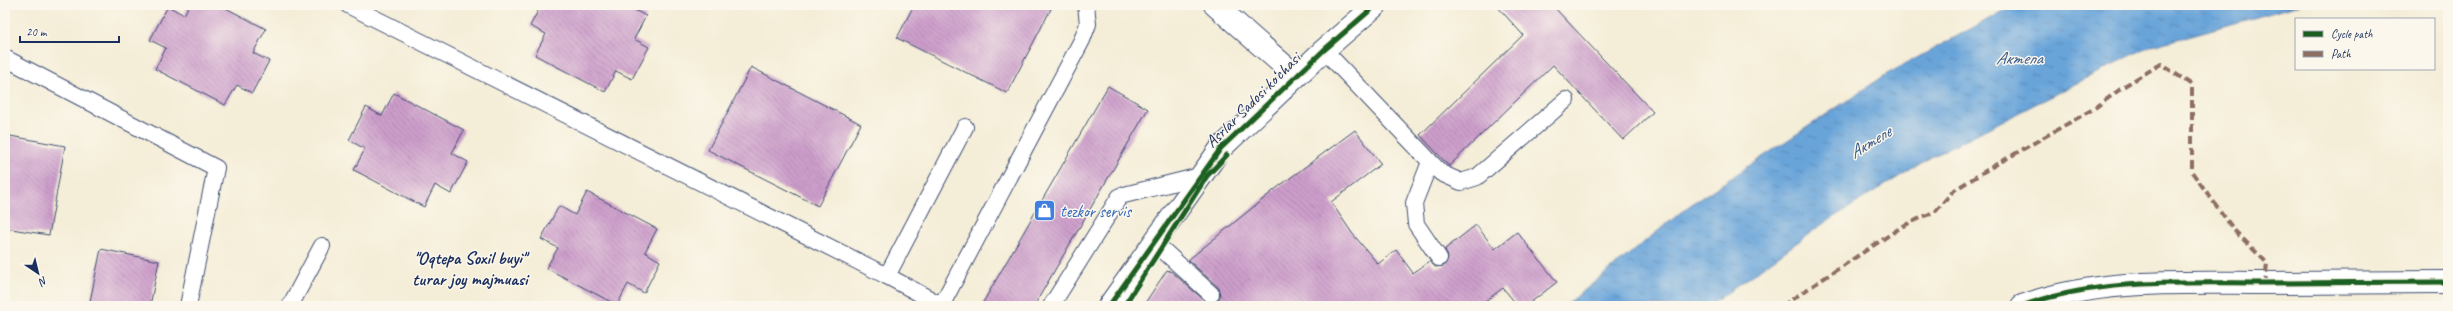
<svg xmlns="http://www.w3.org/2000/svg" width="2453" height="311" font-family="Caveat,sans-serif">
<defs>
<pattern id="water-ripples" width="26" height="14" patternUnits="userSpaceOnUse"><rect width="26" height="14" fill="#69a4d9"/><path d="M2 4q2-2 4 0t4 0M15 11q2-2 4 0t4 0" fill="none" stroke="#5686b3"/></pattern>
<pattern id="building-back-hatch" width="6" height="6" patternUnits="userSpaceOnUse"><rect width="6" height="6" fill="#cd9ecb"/><path d="M-1 5l2 2M0 0l6 6M5-1l2 2" fill="none" stroke="#a681a8"/></pattern>
</defs>
<rect width="100%" height="100%" fill="#fbf7ec"/>
<filter id="ink" filterUnits="userSpaceOnUse"><feTurbulence type="fractalNoise" baseFrequency=".025" numOctaves="2"/><feDisplacementMap in="SourceGraphic" scale="8" xChannelSelector="R" yChannelSelector="G"/><feConvolveMatrix kernelMatrix="1 2 1 2 8 2 1 2 1" color-interpolation-filters="sRGB"/></filter>
<filter id="wash" filterUnits="userSpaceOnUse"><feTurbulence type="fractalNoise" baseFrequency=".012" numOctaves="4" result="noise"/><feDisplacementMap in="SourceGraphic" scale="16" xChannelSelector="R" yChannelSelector="G"/><feGaussianBlur stdDeviation="0.9" result="paint"/><feColorMatrix in="noise" values="0 0 0 0 0 0 0 0 0 0 0 0 0 0 0 0 0 1.4 0 .05"/><feComposite in="paint" operator="in"/></filter>
<g filter="url(#wash)">
<rect width="100%" height="100%" fill="#f4edd7"/>
<path fill="url(#water-ripples)" stroke="#426a9c" d="M2015,5H2300L2148,47L1931,157L1824,223L1709,306H1565L1689,206L1887,74Z"/>
<g id="blocks">
<g fill="url(#building-back-hatch)">
<path d="M189,5H220L266,29L253,53L269,61L252,93L237,85L225,105L155,69L166,48L150,40L168,6L184,15Z"/>
<path d="M541,5H625L646,16L634,39L649,47L632,79L616,71L605,92L535,55L546,34L530,26Z"/>
<path d="M914,5H1053L1007,93L897,38Z"/>
<path d="M1496,5H1552L1653,112L1623,140L1553,65L1449,166L1420,135L1523,35Z"/>
<path d="M751,67L861,124L818,206L708,150Z"/>
<path d="M1108,86L1148,109L1034,306H981Z"/>
<path d="M394,93L464,130L452,153L468,162L451,194L435,185L424,207L354,170L365,149L349,140L366,107L382,116Z"/>
<path d="M1355,130L1381,164L1331,202L1352,233L1378,264L1396,250L1413,273L1430,261L1435,267L1444,266L1448,258L1445,249L1476,225L1495,249L1517,232L1557,282L1526,306H1518L1503,288L1479,306H1143L1167,270L1172,272L1205,301L1209,303L1218,301L1220,296L1218,287L1188,260L1278,187Z"/>
<path d="M5,135L65,146L49,235L5,228Z"/>
<path d="M587,192L657,229L645,252L660,261L644,293L628,284L617,305L546,268L558,248L541,239L559,206L575,215Z"/>
<path d="M101,249L159,261L150,306H89Z"/>
</g>
</g>
</g>
<g filter="url(#ink)">
<use href="#blocks" fill-opacity="0" stroke="#3c4c70" stroke-width="1"/>
<g fill="none" stroke-linecap="round" stroke-linejoin="round">
<defs>
<g id="lane">
<path d="M348,5L887,276L941,305"/>
<path d="M1324,50L1441,173L1461,182L1477,177L1566,100"/>
<path d="M5,58L216,168L188,306"/>
<path d="M1430,162L1414,203L1416,224L1439,258"/>
<path d="M1154,242L1211,294"/>
<path d="M887,276L965,127"/>
<path d="M290,306L322,246"/>
<path d="M941,306L1082,40L1088,24L1086,5"/>
<path d="M1051,306L1120,196L1200,176"/>
</g>
<g id="street">
<path d="M1215,5L1296,76"/>
<path d="M2022,306C2099,278 2184,283 2265,283C2326,283 2387,282 2448,282"/>
</g>
<path id="secondary" d="M1109,306L1221,148L1324,50L1376,5"/>
</defs>
<use href="#lane" stroke="#3c4c70" stroke-width="18"/>
<use href="#street" stroke="#3c4c70" stroke-width="24"/>
<use href="#secondary" stroke="#3c4c70" stroke-width="24"/>
<use href="#lane" stroke="#fff" stroke-width="16"/>
<use href="#street" stroke="#fff" stroke-width="22"/>
<use href="#secondary" stroke="#fff" stroke-width="22"/>
<path stroke="#8d6e63" stroke-width="4" stroke-dasharray="8 4" stroke-linecap="butt" d="M1782,306L1903,226L1936,211L1953,191L1990,168L2095,108L2126,85L2161,64L2192,85V172L2234,230L2267,263L2265,283H2268"/>
<defs>
<g id="cycleway">
<path d="M1109,306L1221,148L1324,50L1376,5"/>
<path d="M1124,306L1207,176L1227,155"/>
<path d="M2022,306C2099,278 2184,283 2265,283C2326,283 2387,282 2448,282"/>
</g>
</defs>
<use href="#cycleway" stroke="#fbf7ec" stroke-width="8"/>
<use href="#cycleway" stroke="#1b5e20" stroke-width="5"/>
</g>
</g>
<defs>
<symbol id="shop-square" viewBox="-11 -11 22 22"><rect x="-9" y="-9" width="18" height="18" rx="4" fill="#3f7fe0" stroke="#fbf7ec"/><path d="M-5-2.5h2.3a2.7 3.5 0 0 1 5.4 0H5L5.5 6h-11ZM-1.5-2.5h3a1.5 2.3 0 0 0-3 0Z" fill="#fff"/></symbol>
</defs>
<g fill-rule="evenodd">
<use href="#shop-square" x="1032" y="198" width="25" height="25"/>
</g>
<g text-anchor="middle" dominant-baseline="central" stroke-width="3" stroke-linejoin="round" paint-order="stroke">
<g font-size="17" fill="#1b2f5e" stroke="#fbf7ec">
<text transform="translate(1253 100) rotate(-45)">Asrlar Sadosi ko‘chasi</text>
</g>
<g font-size="17" fill="#366cbe" stroke="#fbf7ec" text-anchor="start">
<text x="1060" y="211">tezkor servis</text>
</g>
<g font-size="18" font-style="italic" fill="#365889" stroke="#fbf7ec">
<text x="2019" y="58">Актепа</text>
<text transform="translate(1870 142) rotate(-32)">Актепе</text>
</g>
<g font-size="18" font-weight="bold" fill="#1b2f5e" stroke="#fbf7ec">
<text x="470" y="258">"Oqtepa Soxil buyi"<tspan x="470" dy="21">turar joy majmuasi</tspan></text>
</g>
</g>
<rect width="2453" height="311" fill="none" stroke="#fbf7ec" stroke-width="20"/>
<rect x="2295" y="18" width="140" height="52" fill="#fbf7ec" stroke="#a1a7b3"/>
<rect x="2303" y="31" width="20" height="6" fill="#1b5e20" stroke="#a1a7b3"/>
<text x="2331" y="38" font-size="12" fill="#1b2f5e">Cycle path</text>
<rect x="2303" y="51" width="20" height="6" fill="#8d6e63" stroke="#a1a7b3"/>
<text x="2331" y="58" font-size="12" fill="#1b2f5e">Path</text>
<g transform="translate(38 273) rotate(145)" stroke="#fbf7ec" stroke-width="3" paint-order="stroke">
<path d="M0-3L7 15L0 10L-7 15Z" fill="#1b2f5e"/>
<text y="-6" font-size="11" font-weight="bold" text-anchor="middle" fill="#1b2f5e">N</text>
</g>
<path d="M20 36v6h99v-6" fill="none" stroke="#1b2f5e" stroke-width="2"/>
<text x="26" y="36" font-size="12" fill="#1b2f5e" stroke="#fbf7ec" stroke-width="3" paint-order="stroke">20 m</text>
</svg>
